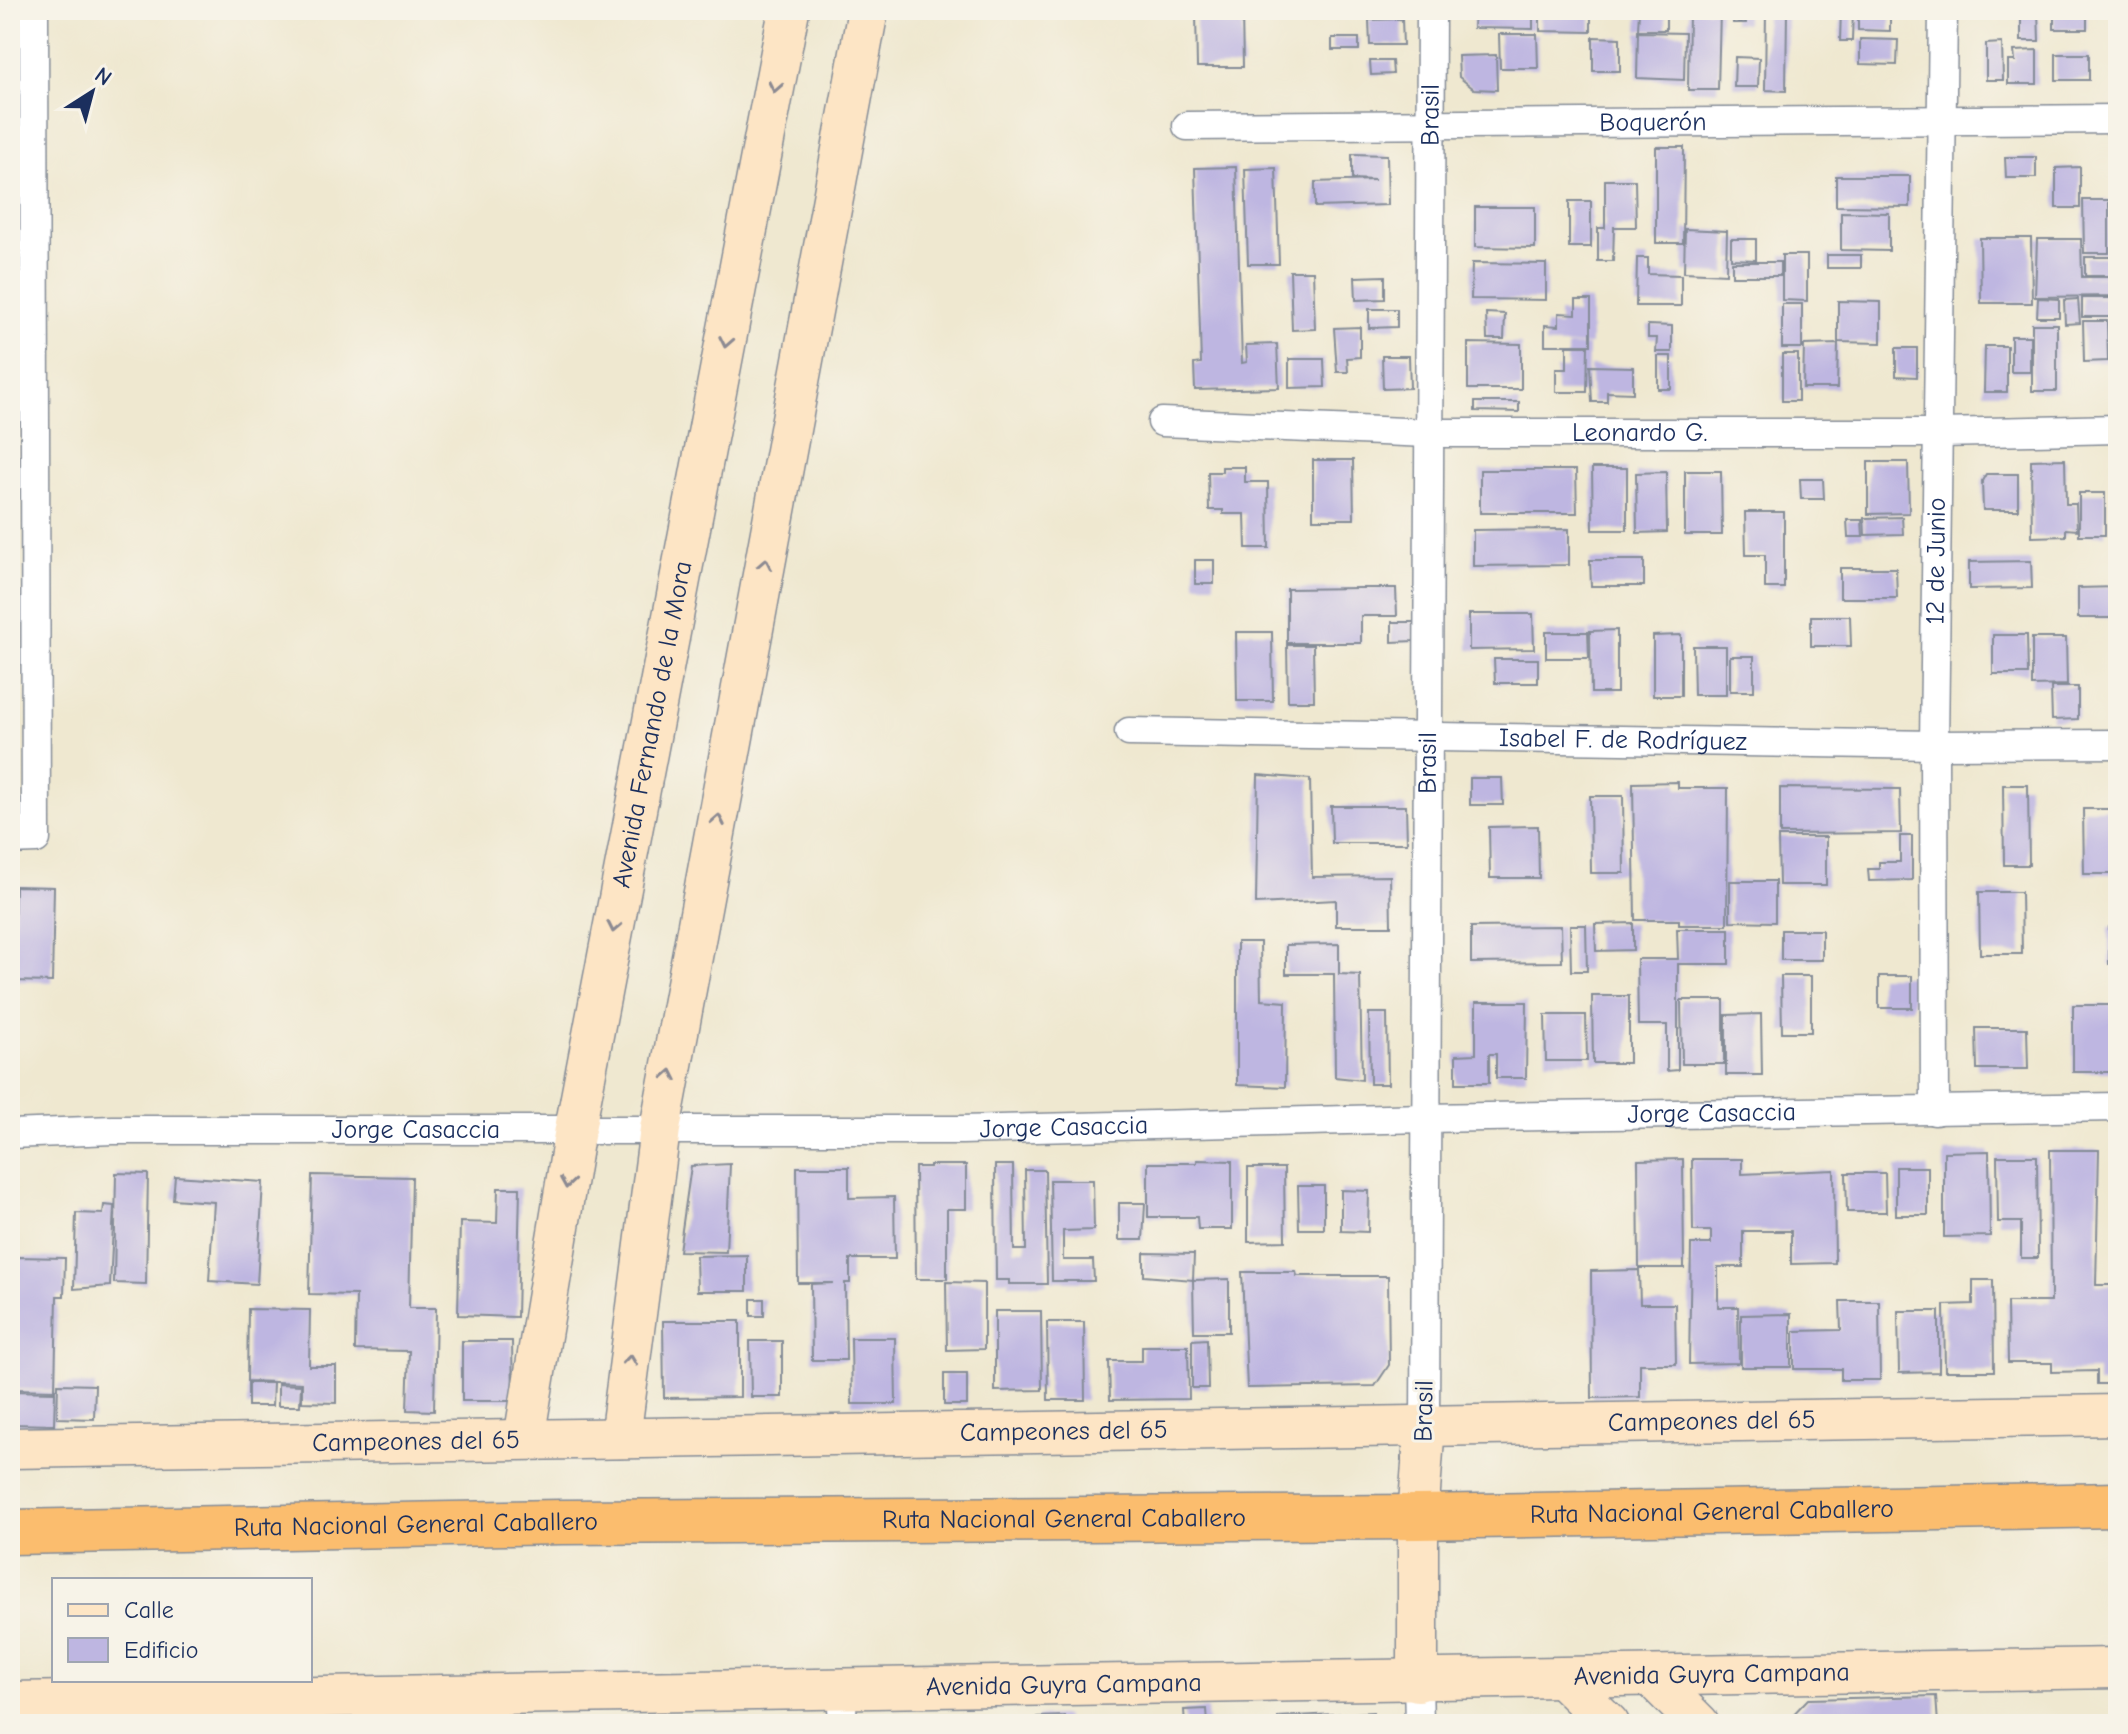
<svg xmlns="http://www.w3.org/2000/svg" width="2128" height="1734" font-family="'Comic Neue',sans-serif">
<rect width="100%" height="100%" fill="#f7f3e8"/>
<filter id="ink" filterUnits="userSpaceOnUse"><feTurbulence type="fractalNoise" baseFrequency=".0125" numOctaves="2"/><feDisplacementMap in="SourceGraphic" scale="16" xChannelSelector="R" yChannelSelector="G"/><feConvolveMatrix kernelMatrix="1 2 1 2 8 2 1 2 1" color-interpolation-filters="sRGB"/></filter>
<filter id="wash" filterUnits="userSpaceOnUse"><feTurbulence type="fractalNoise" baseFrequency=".006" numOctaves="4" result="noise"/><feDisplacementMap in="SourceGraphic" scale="32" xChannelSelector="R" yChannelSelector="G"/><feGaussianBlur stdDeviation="1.8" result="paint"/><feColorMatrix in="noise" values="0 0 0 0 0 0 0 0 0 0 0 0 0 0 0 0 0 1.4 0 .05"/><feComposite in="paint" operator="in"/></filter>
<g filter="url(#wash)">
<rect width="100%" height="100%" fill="#efe8d0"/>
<g id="blocks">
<g fill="#beb6e1">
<path d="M1474,10H1533V29L1473,28Z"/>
<path d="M1540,10H1591V32L1540,31Z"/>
<path d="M1639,10H1666V30H1638Z"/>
<path d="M1689,10H1720L1718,90H1688Z"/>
<rect x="1733" y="10" width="13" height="13"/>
<path d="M1766,10H1787L1786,91L1765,90Z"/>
<path d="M1841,10H1853L1852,41H1840Z"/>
<path d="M1858,10H1890V31L1858,30Z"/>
<path d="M2021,10H2038L2039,41H2021Z"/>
<rect x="2054" y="10" width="33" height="19"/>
<path d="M1242,11L1243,67H1197L1196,13Z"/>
<path d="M1402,19L1403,45H1370L1369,20Z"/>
<path d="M1638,32L1685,33L1684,80L1637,78Z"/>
<path d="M1499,34H1537L1538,68H1500Z"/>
<path d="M1593,37L1620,38V71H1593Z"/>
<rect x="1332" y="38" width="27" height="12"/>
<path d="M1860,39L1898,40L1897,65L1860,64Z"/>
<path d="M2002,43L2003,80H1986V44Z"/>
<path d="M2037,50V84H2008V61H2015L2014,51Z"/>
<rect x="2056" y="54" width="33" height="26"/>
<path d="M1496,55L1497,90L1474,89L1459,77L1458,56Z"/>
<path d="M1735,57L1759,58L1758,87H1734Z"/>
<path d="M1370,61H1392L1393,74L1371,75Z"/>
<path d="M1656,147H1684L1683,243H1656Z"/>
<path d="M1352,154L1387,155L1388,205L1315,207V182L1375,180L1352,179Z"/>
<path d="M2005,157H2036V178H2006Z"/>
<path d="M1236,167L1242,363L1247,362L1246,345L1277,344L1279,388L1195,390L1194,364L1201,363L1195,168Z"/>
<path d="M2080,167V208H2056V168Z"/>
<path d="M1276,168L1279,264H1248L1245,169Z"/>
<path d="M1836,176H1910V207L1836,206Z"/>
<path d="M1605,180H1635L1636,227H1614L1613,261H1598V228H1605Z"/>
<path d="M2083,200H2109V253H2084Z"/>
<rect x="1569" y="201" width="22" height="46"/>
<path d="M1475,207H1535V248L1475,247Z"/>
<path d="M1841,212L1889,213V251L1841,250Z"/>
<path d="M1685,229L1727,231L1726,274L1684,272Z"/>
<path d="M1980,238H2031L2032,303H1981Z"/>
<path d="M1731,239H1756V260L1731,259Z"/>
<path d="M2037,239H2081L2082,277H2118V296L2035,297Z"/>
<path d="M1782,255H1807V301L1782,300Z"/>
<rect x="1827" y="255" width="34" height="13"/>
<rect x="2085" y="257" width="33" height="19"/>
<path d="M1637,258H1648V274L1681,275V306H1636Z"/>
<rect x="1732" y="262" width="48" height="14"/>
<path d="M1472,263L1546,264V300L1471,299Z"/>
<path d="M1290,271H1313L1315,329L1292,330Z"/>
<path d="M1385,276V299L1356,300L1355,277Z"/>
<path d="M2038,298L2059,299V317H2037Z"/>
<rect x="2082" y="298" width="36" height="19"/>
<path d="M2078,299L2080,323L2065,324L2064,300Z"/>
<path d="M1576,300H1591V345H1545V325L1559,326V313L1576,314Z"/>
<path d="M1838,301L1881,302V343L1838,342Z"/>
<rect x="1782" y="304" width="20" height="44"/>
<path d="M1369,309H1397V327L1369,328Z"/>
<path d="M1486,313L1505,314L1504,339H1487Z"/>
<path d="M2083,321H2107L2108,361L2084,362Z"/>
<rect x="2032" y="324" width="25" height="67"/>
<path d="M1648,325L1672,326V352H1656L1657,338H1648Z"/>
<path d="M1360,327V357L1347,358L1348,372H1337L1334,328Z"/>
<rect x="2011" y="336" width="19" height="36"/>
<path d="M1468,343L1521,344V389H1468Z"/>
<path d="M1838,344L1837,388H1803L1804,345Z"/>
<path d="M1567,346H1588L1587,392H1556V369H1567Z"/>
<path d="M1985,346H2007V392H1984Z"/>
<path d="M1896,348H1917V377L1896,376Z"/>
<rect x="1782" y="354" width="16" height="47"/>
<path d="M1382,356H1409L1410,388L1383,389Z"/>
<rect x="1658" y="356" width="13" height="33"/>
<path d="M1289,359H1324L1325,387L1289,388Z"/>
<path d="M1590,366L1633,367V393L1607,392V402H1592Z"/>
<path d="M1475,402H1519V412L1475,411Z"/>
<path d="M2065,459L2066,504H2076L2077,530L2066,529V536L2032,537L2031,460Z"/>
<path d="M1313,460H1353L1354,519H1313Z"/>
<path d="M1868,462H1908L1909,513L1868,514Z"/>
<path d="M1222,467H1245V482H1268L1269,548H1246L1245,514H1223V510H1209L1208,472H1222Z"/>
<path d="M1592,468H1627V530H1593Z"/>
<path d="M1480,470H1576L1577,513H1480Z"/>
<path d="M1685,471H1721L1722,535H1685Z"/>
<path d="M1666,472L1667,532L1637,533L1636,473Z"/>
<path d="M1986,474H2018V510H1983L1982,481Z"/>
<path d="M1800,479H1823L1824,499H1801Z"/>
<rect x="2079" y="493" width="26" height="42"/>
<path d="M1745,512H1784V588H1765V555H1746Z"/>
<path d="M1902,517L1903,534L1865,535L1864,518Z"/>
<path d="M1847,520H1862L1863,537H1848Z"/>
<path d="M1569,529V565L1473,566V530Z"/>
<rect x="1195" y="560" width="19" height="24"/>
<path d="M1590,560H1644V586H1591Z"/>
<path d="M2031,561L2032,588L1969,589V562Z"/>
<path d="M1840,568H1896L1897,598H1840Z"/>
<path d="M2118,587V618H2078V588Z"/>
<path d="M1360,588H1396L1397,616H1361V643H1287V589Z"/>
<path d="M1469,614H1533L1534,649L1469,650Z"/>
<path d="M1811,616H1850L1851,646H1811Z"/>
<path d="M1392,622H1414V641L1392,642Z"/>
<path d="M1617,630V693H1591L1590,631Z"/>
<path d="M1236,632H1272L1273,701H1237Z"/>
<path d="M1546,632H1588L1589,658H1546Z"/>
<path d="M1681,635V696H1653V636Z"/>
<path d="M1993,635H2027L2028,674H1993Z"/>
<path d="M2032,638H2066L2067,685L2032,686Z"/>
<path d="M1287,645H1313L1314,701H1288Z"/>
<path d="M1693,646H1726V695H1694Z"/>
<rect x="1730" y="656" width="24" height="35"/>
<path d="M1494,659H1538V683H1495Z"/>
<path d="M2051,687H2078V719L2052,720Z"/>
<path d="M1258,775L1310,779L1312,877L1390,876L1391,926H1336V900L1256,904Z"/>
<path d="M1470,778H1502L1503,805H1470Z"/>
<path d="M1678,782V788H1728L1727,925H1679V920H1635L1633,783Z"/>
<path d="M2003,785H2028L2029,865H2004Z"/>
<path d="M1780,788L1900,789L1901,833L1780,834Z"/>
<path d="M1590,796H1623L1624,873H1591Z"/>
<path d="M1331,806H1406L1407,843H1332Z"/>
<path d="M2083,809H2118V874H2084Z"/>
<path d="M1538,826L1539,878H1490L1489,827Z"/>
<path d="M1900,836H1912V880L1869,881L1868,869H1879V862H1900Z"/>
<path d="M1778,837H1826V885H1779Z"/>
<path d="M1730,881H1775V922L1730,921Z"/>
<path d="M15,886L54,887L52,982L13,981Z"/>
<path d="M1979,892H2021L2022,954H1980Z"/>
<path d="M1633,923V950L1596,951L1595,924Z"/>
<path d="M1570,925H1586L1587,971H1571Z"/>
<path d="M1561,926L1562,962L1471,963V927Z"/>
<rect x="2109" y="927" width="9" height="37"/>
<path d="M1677,929H1729V964H1678V1070L1667,1071V1025H1638L1637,959H1678Z"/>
<rect x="1781" y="930" width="41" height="30"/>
<path d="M1237,942H1260L1261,1000L1286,1002L1285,1087L1237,1085Z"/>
<path d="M1339,944V974L1360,975L1362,1080L1335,1077L1334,974H1286V945Z"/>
<path d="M1781,976H1811V1032H1782Z"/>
<rect x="1879" y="976" width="33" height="32"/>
<path d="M1592,996H1629V1063H1593Z"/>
<path d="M1681,1000H1724V1064H1682Z"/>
<path d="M1476,1002H1527L1526,1078H1496V1054H1489V1083H1456V1055L1476,1054Z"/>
<rect x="2073" y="1005" width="45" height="67"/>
<path d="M1369,1013H1387L1388,1084H1370Z"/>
<path d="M1761,1014L1762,1075H1726V1015Z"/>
<path d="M1545,1015H1586L1587,1061H1546Z"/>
<path d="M1976,1028H2027L2028,1069H1977Z"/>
<path d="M2050,1150H2099L2096,1285H2118V1384H2097V1371L2052,1372V1363H2008L2007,1302H2051Z"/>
<path d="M1989,1151L1990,1236L1944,1237V1152Z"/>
<path d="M1997,1156H2037L2038,1258H2021V1222H1998Z"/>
<path d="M1683,1159L1684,1268H1639L1638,1160Z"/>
<path d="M1692,1159H1742V1174L1834,1170L1835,1263L1791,1264V1231H1743V1267H1718V1307H1738L1739,1363L1689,1364L1691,1244H1711V1231H1693Z"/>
<path d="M1197,1160L1232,1161V1229H1198L1197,1217H1148V1163H1197Z"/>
<path d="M730,1164L726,1252L679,1251L691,1166Z"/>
<path d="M930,1165H966V1209H947V1279H916L915,1167H930Z"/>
<path d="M995,1165H1013L1014,1250H1026L1025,1170H1045L1047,1284H1009V1280H996Z"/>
<path d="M797,1167H849V1198L894,1197L895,1259H850V1283H845L846,1360H812L811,1284L834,1283H798Z"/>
<rect x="1896" y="1167" width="32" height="48"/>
<path d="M1248,1168H1284L1285,1241L1248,1242Z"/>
<path d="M116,1173L148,1174L146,1284L114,1283Z"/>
<path d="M1846,1173H1885L1886,1212H1847Z"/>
<path d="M312,1175L412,1177L409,1308H436L434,1411L407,1410L409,1351L355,1350L356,1295L309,1294Z"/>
<path d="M175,1176L263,1182L257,1284L209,1281L214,1202L173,1199Z"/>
<path d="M1050,1180H1093L1094,1230L1063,1231V1260H1093L1094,1281H1052Z"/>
<path d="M1298,1186H1324V1229H1299Z"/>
<path d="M498,1188H520L517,1317L458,1315L460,1222L497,1223Z"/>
<path d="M1341,1190L1369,1191L1368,1232L1341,1231Z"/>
<path d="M1119,1203H1145L1143,1240H1119Z"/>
<path d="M104,1205L114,1206L110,1286L74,1289L76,1213L103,1214Z"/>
<path d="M1144,1253L1194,1254L1193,1280L1144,1276Z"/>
<path d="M747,1255V1291H697L696,1256Z"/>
<path d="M16,1257L65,1258L64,1296H57L55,1390L10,1389V1295H15Z"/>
<path d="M1639,1270L1640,1304H1675L1676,1364H1640V1397L1592,1398L1591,1271Z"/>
<path d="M1242,1272H1296L1297,1276H1388L1389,1365L1375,1386L1247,1388Z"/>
<path d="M1229,1279V1332H1194L1193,1280Z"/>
<path d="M1973,1280H1993L1994,1371H1945L1944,1305L1973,1304Z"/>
<path d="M946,1282L984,1283V1349L947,1350Z"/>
<rect x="751" y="1299" width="13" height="17"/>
<path d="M1840,1301H1879L1880,1380H1841V1369H1794V1331L1841,1330Z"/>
<path d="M248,1309L310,1310L309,1366H336V1403L302,1402V1383L247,1381Z"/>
<path d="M995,1311H1041L1042,1390L995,1391Z"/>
<path d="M1898,1311H1939V1372L1899,1373Z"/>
<path d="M1791,1314V1367H1741V1315Z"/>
<path d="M663,1321H740V1397L664,1398Z"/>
<path d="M1047,1322H1084L1085,1400H1048Z"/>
<path d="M851,1338H895L896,1404H852Z"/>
<path d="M1207,1339L1208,1388H1192V1340Z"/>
<path d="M462,1341H512L513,1401H462Z"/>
<path d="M750,1341H782V1397H751Z"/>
<path d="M1142,1346H1188L1189,1399L1110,1400L1109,1361H1142Z"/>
<rect x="944" y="1374" width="23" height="31"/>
<path d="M248,1383H273L272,1406H248Z"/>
<path d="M58,1384L95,1385L94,1419L57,1418Z"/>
<path d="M278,1384L301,1385L300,1406H278Z"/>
<path d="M10,1391L55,1392L54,1425L10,1424Z"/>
<path d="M1936,1696L1938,1724H1784L1808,1699Z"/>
<path d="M1207,1709L1208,1724H1185L1184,1710Z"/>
<path d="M1373,1712V1724H1278V1717Z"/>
<path d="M1065,1716V1724H1037V1717Z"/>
<path d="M506,1718L507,1724H458V1720Z"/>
</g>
</g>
</g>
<g filter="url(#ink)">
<use href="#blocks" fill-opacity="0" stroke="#858c97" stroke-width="2"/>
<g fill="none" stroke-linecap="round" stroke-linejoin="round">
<defs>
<g id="street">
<path id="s1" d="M1187,126L2118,119"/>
<path id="s2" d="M1162,422L1428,433H1940L2118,429"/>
<path id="s3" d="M1129,732L1934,745L2118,744"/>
<path d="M10,840L36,839L34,10"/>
<path id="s4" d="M1935,1111L1934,745L1943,10"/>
<path id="s5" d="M10,1134L113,1130H962L1424,1118L2118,1107"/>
<path id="s6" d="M1425,1425L1431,10"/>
<path d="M1418,1681L1419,1724"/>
<path d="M841,1689L843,1724"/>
<path d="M286,1698L287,1724"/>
</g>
<g id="secondary">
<path d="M620,1438L660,1129L868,10"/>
<path id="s7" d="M524,1439L575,1129L789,10"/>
<path id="s8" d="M10,1448L2118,1415"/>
<path d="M1651,1676L1699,1724"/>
<path d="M1562,1678L1609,1724"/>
<path d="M1418,1681V1517L1425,1425"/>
<path id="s9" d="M10,1702L2118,1668"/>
</g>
<g id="highway">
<path id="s10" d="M10,1532L561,1522L1418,1517L2118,1505"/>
</g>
</defs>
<use href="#street" stroke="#858c97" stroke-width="31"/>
<use href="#secondary" stroke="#858c97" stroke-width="43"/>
<use href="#highway" stroke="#858c97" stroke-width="47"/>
<use href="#street" stroke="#fff" stroke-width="28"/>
<use href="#secondary" stroke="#fde5c5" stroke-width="40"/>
<use href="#highway" stroke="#fbbd6e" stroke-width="44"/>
</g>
<defs><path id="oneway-chevron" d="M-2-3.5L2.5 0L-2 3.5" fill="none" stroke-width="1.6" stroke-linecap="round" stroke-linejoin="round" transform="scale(2)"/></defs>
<g stroke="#8c8a92">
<use href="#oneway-chevron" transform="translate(775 87) rotate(101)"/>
<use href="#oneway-chevron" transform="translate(726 342) rotate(101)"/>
<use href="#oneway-chevron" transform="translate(765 564) rotate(-79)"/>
<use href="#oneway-chevron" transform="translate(718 820) rotate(-79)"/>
<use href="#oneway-chevron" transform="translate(614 927) rotate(101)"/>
<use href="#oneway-chevron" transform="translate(670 1075) rotate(-79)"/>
<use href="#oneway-chevron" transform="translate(567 1183) rotate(99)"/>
<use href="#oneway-chevron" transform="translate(630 1360) rotate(-83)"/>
</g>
</g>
<g text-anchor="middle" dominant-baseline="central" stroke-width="6" stroke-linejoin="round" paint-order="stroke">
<g font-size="26" fill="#1b2f5e" stroke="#f7f3e8">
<text stroke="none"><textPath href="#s6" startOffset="1310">Brasil</textPath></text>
<text stroke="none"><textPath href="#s1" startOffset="466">Boquerón</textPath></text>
<text stroke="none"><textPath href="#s2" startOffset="478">Leonardo G.</textPath></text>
<text stroke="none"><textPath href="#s4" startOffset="550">12 de Junio</textPath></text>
<text stroke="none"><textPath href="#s7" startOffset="726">Avenida Fernando de la Mora</textPath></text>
<text stroke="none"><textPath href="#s3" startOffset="494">Isabel F. de Rodríguez</textPath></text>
<text stroke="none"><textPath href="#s6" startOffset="662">Brasil</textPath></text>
<text stroke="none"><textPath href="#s5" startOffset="1702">Jorge Casaccia</textPath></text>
<text stroke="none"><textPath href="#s5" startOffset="1054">Jorge Casaccia</textPath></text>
<text stroke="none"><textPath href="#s5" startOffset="406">Jorge Casaccia</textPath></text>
<text transform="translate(1424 1411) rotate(-89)">Brasil</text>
<text stroke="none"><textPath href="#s8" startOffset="1702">Campeones del 65</textPath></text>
<text stroke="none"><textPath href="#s8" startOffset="1054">Campeones del 65</textPath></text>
<text stroke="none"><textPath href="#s8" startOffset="406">Campeones del 65</textPath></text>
<text stroke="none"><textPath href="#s10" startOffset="1702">Ruta Nacional General Caballero</textPath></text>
<text stroke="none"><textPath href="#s10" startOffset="1054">Ruta Nacional General Caballero</textPath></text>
<text stroke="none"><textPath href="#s10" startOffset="406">Ruta Nacional General Caballero</textPath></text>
<text stroke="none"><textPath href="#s9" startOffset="1702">Avenida Guyra Campana</textPath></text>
<text stroke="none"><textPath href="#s9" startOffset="1054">Avenida Guyra Campana</textPath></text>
</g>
</g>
<rect width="2128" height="1734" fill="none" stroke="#f7f3e8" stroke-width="40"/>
<rect x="52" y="1578" width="260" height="104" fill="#f7f3e8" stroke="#9fa5b1" stroke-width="2"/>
<rect x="68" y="1604" width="40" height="12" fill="#fde5c5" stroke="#9fa5b1" stroke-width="2"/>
<text x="124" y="1618" font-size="24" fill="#1b2f5e">Calle</text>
<rect x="68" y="1638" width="40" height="24" fill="#beb6e1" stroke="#9fa5b1" stroke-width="2"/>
<text x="124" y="1658" font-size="24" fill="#1b2f5e">Edificio</text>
<g transform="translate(92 92) rotate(36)" stroke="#f7f3e8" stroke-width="6" paint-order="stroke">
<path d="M0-6L14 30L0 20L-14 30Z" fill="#1b2f5e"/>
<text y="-12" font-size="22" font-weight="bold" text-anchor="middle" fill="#1b2f5e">N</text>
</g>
</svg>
